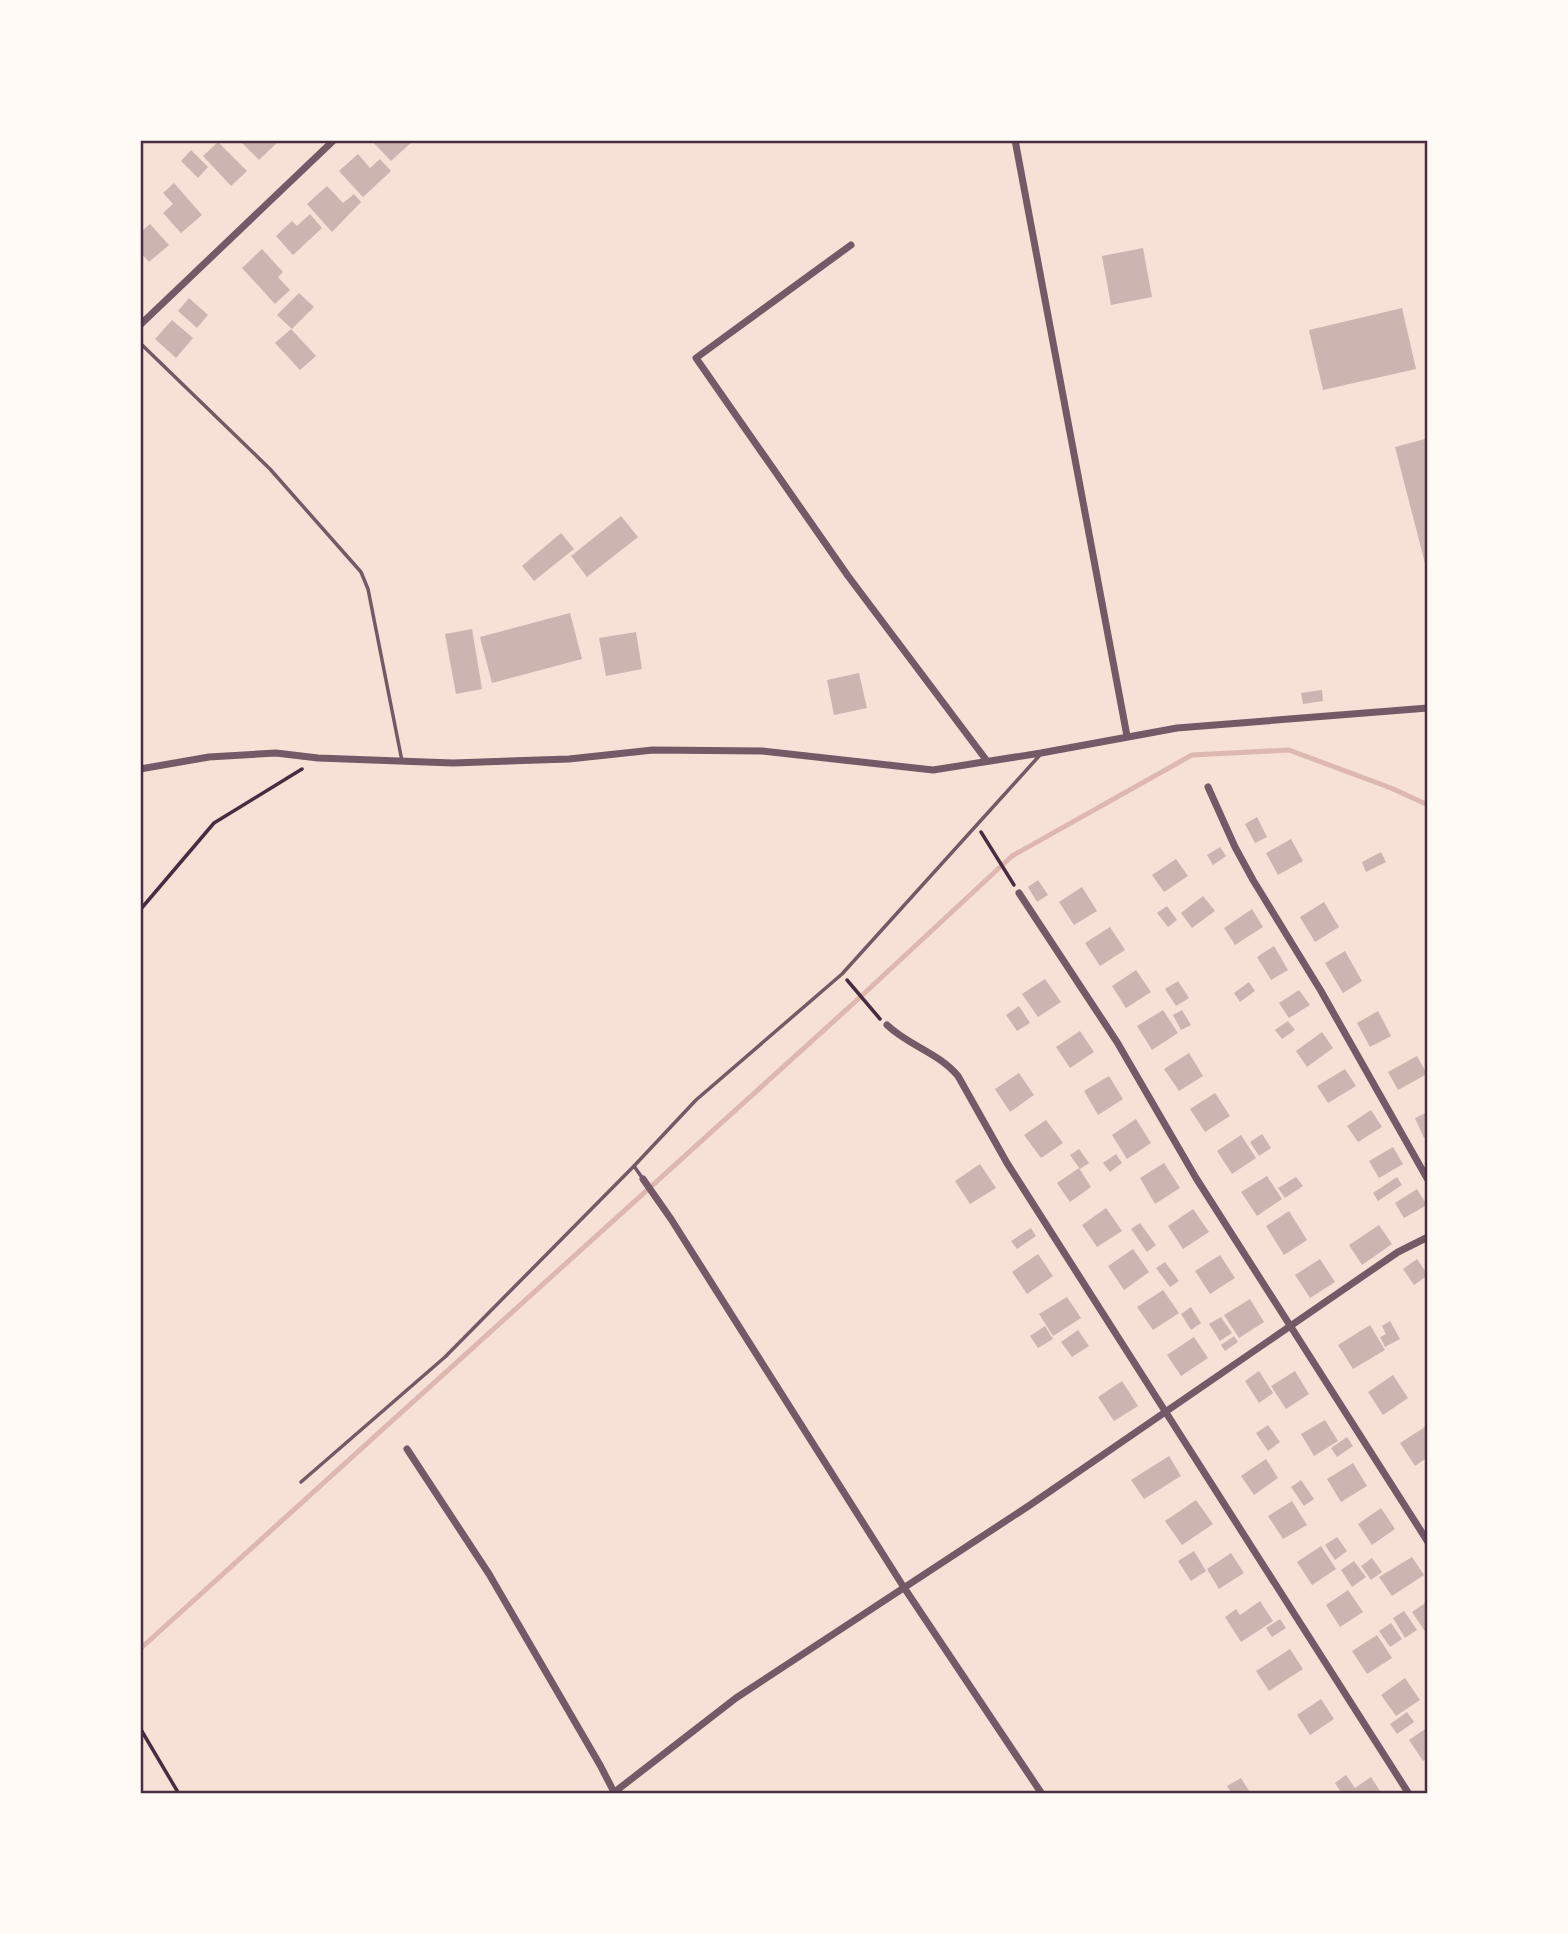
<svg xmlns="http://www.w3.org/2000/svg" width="1568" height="1934" font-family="'Source Sans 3',sans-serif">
<rect width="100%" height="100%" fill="#f7e1d7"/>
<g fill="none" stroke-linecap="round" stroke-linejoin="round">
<path stroke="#dcb8b0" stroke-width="5" d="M140,1649L856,1001L1012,856L1192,755L1289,750L1391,788L1428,805"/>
</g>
<g fill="#ccb4b1">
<path d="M239,140H276L278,142L259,160Z"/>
<path d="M371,140H414L391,161Z"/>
<path d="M218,142L247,171L231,186L203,156Z"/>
<path d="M191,150L208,167L198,178L181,161Z"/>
<path d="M358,154L370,168L380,159L391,171L363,197L339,171Z"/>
<path d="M174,183L202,215L181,233L163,213L173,204L163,193Z"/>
<path d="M327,186L343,203L354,194L361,202L332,232L307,204Z"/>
<path d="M310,214L322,228L293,255L276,236L292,221L297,226Z"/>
<path d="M150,224L169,245L149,262L140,252V233Z"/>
<path d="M1143,248L1152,297L1111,305L1102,256Z"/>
<path d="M262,249L283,272L278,277L290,290L275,304L242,268Z"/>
<path d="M299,293L314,307L292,329L277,315Z"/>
<path d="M189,298L208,315L197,328L178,311Z"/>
<path d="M1402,308L1416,369L1323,390L1309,330Z"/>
<path d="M172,320L193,338L176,358L155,339Z"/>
<path d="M291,329L316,356L300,370L275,343Z"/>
<path d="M1425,439L1428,449L1427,571L1395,447Z"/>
<path d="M621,516L638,537L587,577L571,556Z"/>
<path d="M561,533L574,549L534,581L522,566Z"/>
<path d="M570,613L582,659L492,683L480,637Z"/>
<path d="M472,629L482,689L456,694L445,634Z"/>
<path d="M636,632L642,669L606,676L599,638Z"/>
<path d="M859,673L867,708L834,715L827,680Z"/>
<path d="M1322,690L1323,701L1303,704L1301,693Z"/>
<path d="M1257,817L1267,837L1255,843L1245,824Z"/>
<path d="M1291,839L1303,861L1278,875L1266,853Z"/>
<path d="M1220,847L1226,856L1213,865L1207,855Z"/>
<path d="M1381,852L1386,862L1366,872L1362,862Z"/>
<path d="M1176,859L1188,876L1164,892L1152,875Z"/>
<path d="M1038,880L1048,895L1037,902L1028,887Z"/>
<path d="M1082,887L1097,911L1074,925L1059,902Z"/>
<path d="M1203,896L1215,911L1192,928L1181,913Z"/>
<path d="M1324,902L1339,927L1315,942L1300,917Z"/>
<path d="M1167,906L1177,920L1168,927L1157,913Z"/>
<path d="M1252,909L1263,927L1235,945L1224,928Z"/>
<path d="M1110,927L1125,950L1100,966L1085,943Z"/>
<path d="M1274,946L1288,970L1271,980L1257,957Z"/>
<path d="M1345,951L1362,981L1343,993L1325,963Z"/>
<path d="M1136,970L1151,992L1126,1008L1112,986Z"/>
<path d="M1045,979L1061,1002L1038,1017L1022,994Z"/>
<path d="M1178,981L1189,998L1176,1006L1165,989Z"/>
<path d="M1249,982L1255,991L1240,1002L1234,993Z"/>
<path d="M1299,990L1310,1005L1289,1018L1279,1003Z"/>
<path d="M1019,1006L1030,1023L1017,1031L1006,1015Z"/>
<path d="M1163,1010L1178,1033L1152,1050L1137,1026Z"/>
<path d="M1182,1010L1191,1025L1181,1030L1173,1015Z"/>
<path d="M1378,1011L1391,1036L1370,1047L1357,1023Z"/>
<path d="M1288,1021L1295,1030L1282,1039L1275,1030Z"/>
<path d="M1080,1031L1094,1052L1070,1068L1056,1047Z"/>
<path d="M1322,1032L1333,1048L1307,1067L1296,1051Z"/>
<path d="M1189,1053L1203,1076L1179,1091L1164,1069Z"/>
<path d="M1417,1056L1427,1074L1398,1090L1388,1072Z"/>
<path d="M1345,1069L1356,1086L1328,1103L1317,1086Z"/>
<path d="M1019,1073L1034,1095L1010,1112L995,1089Z"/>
<path d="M1109,1076L1123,1099L1098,1115L1084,1091Z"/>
<path d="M1215,1093L1230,1116L1205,1132L1190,1109Z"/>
<path d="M1371,1110L1382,1127L1358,1142L1347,1126Z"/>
<path d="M1428,1112V1136L1424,1138L1415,1118Z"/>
<path d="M1136,1119L1151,1143L1127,1159L1112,1135Z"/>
<path d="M1046,1120L1063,1143L1041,1158L1024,1135Z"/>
<path d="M1262,1134L1271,1148L1259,1156L1250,1142Z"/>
<path d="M1241,1135L1256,1158L1232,1174L1217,1151Z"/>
<path d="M1393,1147L1403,1164L1379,1178L1369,1161Z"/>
<path d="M1079,1149L1089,1163L1080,1169L1070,1155Z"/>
<path d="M1116,1154L1122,1163L1110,1172L1103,1163Z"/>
<path d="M1164,1163L1180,1188L1155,1204L1140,1178Z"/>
<path d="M980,1164L996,1188L970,1204L955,1181Z"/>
<path d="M1079,1168L1091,1187L1070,1202L1057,1183Z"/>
<path d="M1267,1176L1282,1199L1257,1216L1241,1192Z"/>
<path d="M1296,1177L1303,1186L1285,1198L1278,1188Z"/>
<path d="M1397,1177L1402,1185L1378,1201L1373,1193Z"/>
<path d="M1417,1189L1427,1205L1404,1218L1395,1203Z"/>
<path d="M1106,1208L1122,1231L1097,1247L1082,1225Z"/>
<path d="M1193,1209L1209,1232L1183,1249L1168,1226Z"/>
<path d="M1289,1211L1307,1240L1284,1255L1266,1226Z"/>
<path d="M1140,1223L1156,1245L1147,1252L1131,1229Z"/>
<path d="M1379,1225L1392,1244L1362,1265L1349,1245Z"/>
<path d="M1031,1228L1036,1236L1017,1249L1011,1241Z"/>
<path d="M1133,1249L1149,1272L1124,1290L1108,1266Z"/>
<path d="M1038,1254L1053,1276L1027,1294L1012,1272Z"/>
<path d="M1220,1255L1235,1278L1210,1294L1195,1271Z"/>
<path d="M1320,1259L1335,1282L1310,1298L1295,1275Z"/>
<path d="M1417,1259L1428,1275L1414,1285L1403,1269Z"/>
<path d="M1165,1262L1179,1281L1170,1287L1156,1268Z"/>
<path d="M1163,1290L1179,1313L1153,1330L1137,1307Z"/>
<path d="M1067,1297L1081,1318L1053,1336L1039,1314Z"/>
<path d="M1250,1299L1264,1322L1239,1338L1224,1315Z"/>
<path d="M1191,1307L1201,1323L1191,1330L1181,1314Z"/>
<path d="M1221,1317L1232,1333L1220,1341L1209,1324Z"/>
<path d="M1390,1321L1400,1339L1385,1347L1380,1337L1386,1334L1382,1326Z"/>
<path d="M1370,1325L1385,1350L1353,1369L1338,1345Z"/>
<path d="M1045,1326L1053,1339L1038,1348L1030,1336Z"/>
<path d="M1078,1330L1089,1346L1072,1357L1061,1342Z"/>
<path d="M1234,1336L1238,1342L1225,1351L1221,1345Z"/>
<path d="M1194,1337L1208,1358L1181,1376L1167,1355Z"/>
<path d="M1259,1371L1273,1393L1259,1403L1245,1381Z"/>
<path d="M1295,1371L1309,1394L1286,1409L1271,1386Z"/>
<path d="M1393,1375L1408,1398L1383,1415L1368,1392Z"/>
<path d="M1122,1381L1138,1406L1114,1421L1098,1397Z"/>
<path d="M1325,1420L1338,1441L1314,1456L1301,1434Z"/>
<path d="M1268,1425L1280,1442L1268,1451L1256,1433Z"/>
<path d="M1428,1425V1457L1415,1466L1400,1443Z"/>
<path d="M1347,1437L1353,1446L1337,1457L1331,1448Z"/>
<path d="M1169,1456L1181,1476L1144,1499L1131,1480Z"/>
<path d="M1266,1459L1278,1478L1254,1495L1241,1476Z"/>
<path d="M1353,1463L1367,1486L1341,1502L1327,1479Z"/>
<path d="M1301,1480L1314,1499L1304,1506L1291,1487Z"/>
<path d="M1196,1500L1213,1524L1182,1545L1165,1521Z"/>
<path d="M1292,1501L1307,1525L1283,1539L1268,1516Z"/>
<path d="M1381,1508L1395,1529L1372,1545L1358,1524Z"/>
<path d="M1337,1537L1347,1551L1335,1560L1325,1545Z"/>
<path d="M1321,1546L1336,1569L1312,1585L1297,1562Z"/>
<path d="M1194,1551L1206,1571L1191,1581L1178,1561Z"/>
<path d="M1231,1553L1244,1573L1219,1589L1207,1569Z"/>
<path d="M1412,1557L1424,1575L1392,1596L1379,1577Z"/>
<path d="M1372,1558L1382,1572L1371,1580L1361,1566Z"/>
<path d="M1354,1561L1366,1577L1352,1587L1341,1570Z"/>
<path d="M1348,1590L1363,1612L1340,1627L1326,1605Z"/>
<path d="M1260,1601L1273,1621L1241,1642L1225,1617L1236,1609L1240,1615Z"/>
<path d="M1428,1601V1636L1412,1612Z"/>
<path d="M1404,1611L1417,1630L1405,1638L1393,1618Z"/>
<path d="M1280,1619L1286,1628L1272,1637L1266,1628Z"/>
<path d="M1391,1623L1402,1639L1390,1647L1379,1631Z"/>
<path d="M1377,1635L1392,1658L1367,1674L1352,1651Z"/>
<path d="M1290,1649L1303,1669L1269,1691L1256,1671Z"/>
<path d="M1405,1678L1420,1700L1396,1716L1381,1695Z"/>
<path d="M1321,1699L1334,1719L1310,1735L1297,1715Z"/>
<path d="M1407,1712L1414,1722L1397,1734L1390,1724Z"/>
<path d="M1428,1727V1758L1423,1761L1409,1740Z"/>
<path d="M1346,1775L1355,1788L1371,1777L1382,1794H1342L1335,1783Z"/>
<path d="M1241,1778L1251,1794H1232L1227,1786Z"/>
</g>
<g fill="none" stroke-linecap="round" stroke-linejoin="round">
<g stroke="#4a2c40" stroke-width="3.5">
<path d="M981,832L1014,885"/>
<path d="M140,910L214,823L302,769"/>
<path d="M847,980L880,1019"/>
<path d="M140,1728L179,1794"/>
</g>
<g stroke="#755966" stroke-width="3.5">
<path d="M140,343L270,469L361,572L368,589L402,761"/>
<path d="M634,1166L643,1179"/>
<path d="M301,1482L445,1357L634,1166L696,1100L842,974L1040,755"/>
</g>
<g stroke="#755966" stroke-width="7">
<path d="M1015,140L1127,736"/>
<path d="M851,245L696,358L848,576L987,761"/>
<path d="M140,325L334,140"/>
<path d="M140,769L209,757L276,753L318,758L453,763L569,759L653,750L762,751L933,770L1041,753L1177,728L1428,708"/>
<path d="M1208,787L1235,847L1253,880L1321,991L1428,1180"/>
<path d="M1019,893L1117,1042L1196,1178L1428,1542"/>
<path d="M887,1025C909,1046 939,1053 958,1076L1007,1163L1409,1794"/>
<path d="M643,1179L671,1219L903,1586L1042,1794"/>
<path d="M407,1449L489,1574L600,1765L615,1794"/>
<path d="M612,1794L736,1698L1030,1505L1398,1252L1428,1237"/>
</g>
</g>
<rect width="1568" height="1934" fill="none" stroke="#fffaf5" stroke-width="284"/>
<rect x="142" y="142" width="1284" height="1650" fill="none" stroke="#4a2c40" stroke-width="2.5"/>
</svg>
